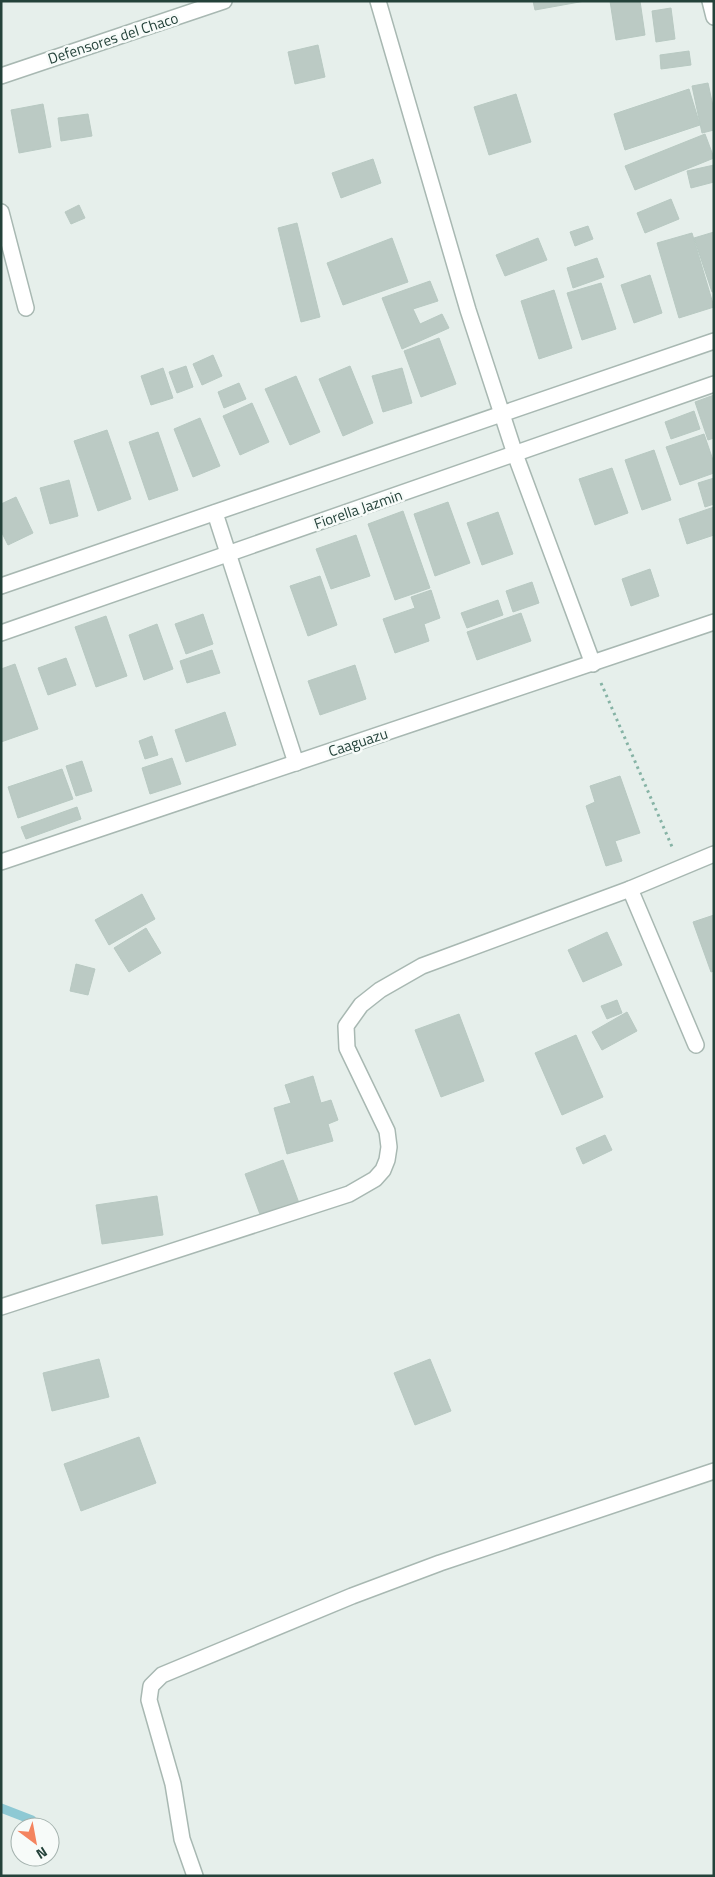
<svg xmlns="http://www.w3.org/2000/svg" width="715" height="1877" font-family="'Titillium Web',sans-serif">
<rect width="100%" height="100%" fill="#e6efeb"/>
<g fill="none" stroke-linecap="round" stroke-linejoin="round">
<path stroke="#8ec9d4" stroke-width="9" d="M1,1808L32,1820"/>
</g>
<g fill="#bbcac4" stroke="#b8c9c2">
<path d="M533,1H585L535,10Z"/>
<path d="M610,1H640L645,35L616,40Z"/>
<path d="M671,8L675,39L656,42L652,11Z"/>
<path d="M318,45L325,77L295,84L288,52Z"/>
<path d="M689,51L691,65L661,69L660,55Z"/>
<path d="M708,83L714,111V130L702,133L692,86Z"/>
<path d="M689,89L700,125L625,150L614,114Z"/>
<path d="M516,94L531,142L489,155L474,107Z"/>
<path d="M43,104L51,147L19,153L11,110Z"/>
<path d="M88,114L92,136L61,141L58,118Z"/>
<path d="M705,134L714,158L635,190L625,166Z"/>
<path d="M373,159L381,183L341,198L332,173Z"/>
<path d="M714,165V182L691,188L687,171Z"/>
<path d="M671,199L679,219L645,233L637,213Z"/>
<path d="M79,205L85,218L71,224L65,212Z"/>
<path d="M297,223L320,317L301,322L278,228Z"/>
<path d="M588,226L593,239L575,246L570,232Z"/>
<path d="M714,232V292H712L694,238Z"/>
<path d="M692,233L714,307L679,318L657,243Z"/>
<path d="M392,238L408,282L343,305L327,263Z"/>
<path d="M538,238L547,260L505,276L496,255Z"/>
<path d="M597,258L604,277L573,288L567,268Z"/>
<path d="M650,275L662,313L634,323L621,285Z"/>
<path d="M430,281L438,301L413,309L420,324L442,314L449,328L402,349L382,298Z"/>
<path d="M601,283L616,329L582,340L567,293Z"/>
<path d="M554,290L572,348L539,359L521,301Z"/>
<path d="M439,338L456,384L421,397L404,351Z"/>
<path d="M213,355L222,376L202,385L193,364Z"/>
<path d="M186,366L193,387L177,393L169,372Z"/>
<path d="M350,366L373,423L343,436L319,379Z"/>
<path d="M163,368L173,398L151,405L141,376Z"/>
<path d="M402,368L412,403L383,412L372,376Z"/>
<path d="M296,376L320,432L290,445L265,389Z"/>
<path d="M239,383L246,399L224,408L218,392Z"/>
<path d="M714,395V438L708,440L695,402Z"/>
<path d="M252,403L269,442L240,455L223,416Z"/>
<path d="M694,411L700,429L671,439L665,422Z"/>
<path d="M200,418L220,466L193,477L174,429Z"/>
<path d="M107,430L131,499L98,511L74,441Z"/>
<path d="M158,432L178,490L149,500L129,442Z"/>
<path d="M704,434L714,463V473L680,485L666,447Z"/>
<path d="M654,450L671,500L642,510L625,460Z"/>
<path d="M612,468L628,513L595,525L579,479Z"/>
<path d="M714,478V504L705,507L698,483Z"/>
<path d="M69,480L78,516L50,524L40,488Z"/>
<path d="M16,497L33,533L8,545L1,531V504Z"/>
<path d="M448,502L470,563L435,576L414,514Z"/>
<path d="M714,507V535L687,544L679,519Z"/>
<path d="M403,511L430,588L395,600L368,524Z"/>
<path d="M498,512L513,554L482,565L467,523Z"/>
<path d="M356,535L370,576L331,589L316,549Z"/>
<path d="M650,569L659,596L631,606L622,579Z"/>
<path d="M320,576L337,625L308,636L290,586Z"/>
<path d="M532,582L539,603L513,612L506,591Z"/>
<path d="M431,590L440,618L424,624L429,641L395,653L383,619L415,608L411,597Z"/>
<path d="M498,600L503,615L467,628L461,613Z"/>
<path d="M521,613L531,641L477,660L467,632Z"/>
<path d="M203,614L213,644L186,654L175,624Z"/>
<path d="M106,616L127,676L96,687L75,627Z"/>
<path d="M157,624L173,669L144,680L129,635Z"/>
<path d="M212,650L220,673L187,683L180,661Z"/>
<path d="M66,658L76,685L48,695L38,668Z"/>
<path d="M15,664L38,729L1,742V669Z"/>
<path d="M355,665L366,699L320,715L308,681Z"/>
<path d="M225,712L236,745L186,762L175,730Z"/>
<path d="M152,736L158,755L145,759L139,741Z"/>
<path d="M172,758L181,784L150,794L142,768Z"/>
<path d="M82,761L92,791L76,796L66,766Z"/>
<path d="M62,769L73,799L18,818L8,787Z"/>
<path d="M620,776L640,833L615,841L622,861L606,866L586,806L595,802L590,786Z"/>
<path d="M77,807L81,819L26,839L21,827Z"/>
<path d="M142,894L155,919L109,945L95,920Z"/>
<path d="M714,915V971L711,972L693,922Z"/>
<path d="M146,928L161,953L129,972L114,948Z"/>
<path d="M607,932L622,965L583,982L568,950Z"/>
<path d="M76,964L95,969L88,995L70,991Z"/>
<path d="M617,1000L622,1013L607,1019L601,1006Z"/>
<path d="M627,1012L637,1031L602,1050L592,1032Z"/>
<path d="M459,1014L484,1081L441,1097L415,1030Z"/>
<path d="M576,1035L603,1097L562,1115L535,1053Z"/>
<path d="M313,1076L321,1103L331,1100L338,1120L328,1124L333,1141L287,1154L274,1108L291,1103L285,1085Z"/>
<path d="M605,1135L612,1150L583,1164L576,1148Z"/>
<path d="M283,1160L299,1203L261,1217L245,1174Z"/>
<path d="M157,1196L163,1235L102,1244L96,1205Z"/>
<path d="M99,1359L109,1397L52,1411L43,1373Z"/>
<path d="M430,1359L451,1411L415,1425L394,1373Z"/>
<path d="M139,1437L156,1483L81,1511L64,1464Z"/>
</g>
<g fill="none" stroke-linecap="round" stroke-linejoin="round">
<defs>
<g id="street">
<path d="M378,1L468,310L515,454L593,664"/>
<path d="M710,1L714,17"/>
<path d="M1,76L224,1"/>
<path d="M1,212L26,308"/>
<path d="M215,513L296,763"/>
<path d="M1,586L714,341"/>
<path d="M1,633L714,384"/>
<path d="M1,862L714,622"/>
<path d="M630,889L696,1045"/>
<path d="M1,1307L349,1194L375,1179L383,1170L387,1160L389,1147L387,1131L347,1048L346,1026L361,1005L380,990L422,966L630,889L714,854"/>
<path d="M195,1876L182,1839L173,1784L149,1700L151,1686L162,1675L352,1596L440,1563L714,1471"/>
</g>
</defs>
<use href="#street" stroke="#a8b8b2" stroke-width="18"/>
<path stroke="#86b3a5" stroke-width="3" stroke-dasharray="2.5 4" stroke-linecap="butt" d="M601,683L673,849"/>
<use href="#street" stroke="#fff" stroke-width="15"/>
</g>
<g text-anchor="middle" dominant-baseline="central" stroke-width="5" stroke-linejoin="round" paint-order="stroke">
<g font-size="15" fill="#24423a" stroke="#f7fbf9">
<text transform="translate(113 38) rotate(-18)">Defensores del Chaco</text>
<text transform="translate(358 509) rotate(-19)">Fiorella Jazmin</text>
<text transform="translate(358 742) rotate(-18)">Caaguazu</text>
</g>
</g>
<rect width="715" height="1877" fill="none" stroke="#24423a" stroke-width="5"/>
<g transform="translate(35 1842) rotate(148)"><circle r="24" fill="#f7fbf9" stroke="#a3b1ad"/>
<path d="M0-4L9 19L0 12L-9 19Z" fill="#f4845f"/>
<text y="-8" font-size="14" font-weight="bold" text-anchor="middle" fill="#24423a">N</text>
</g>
</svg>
